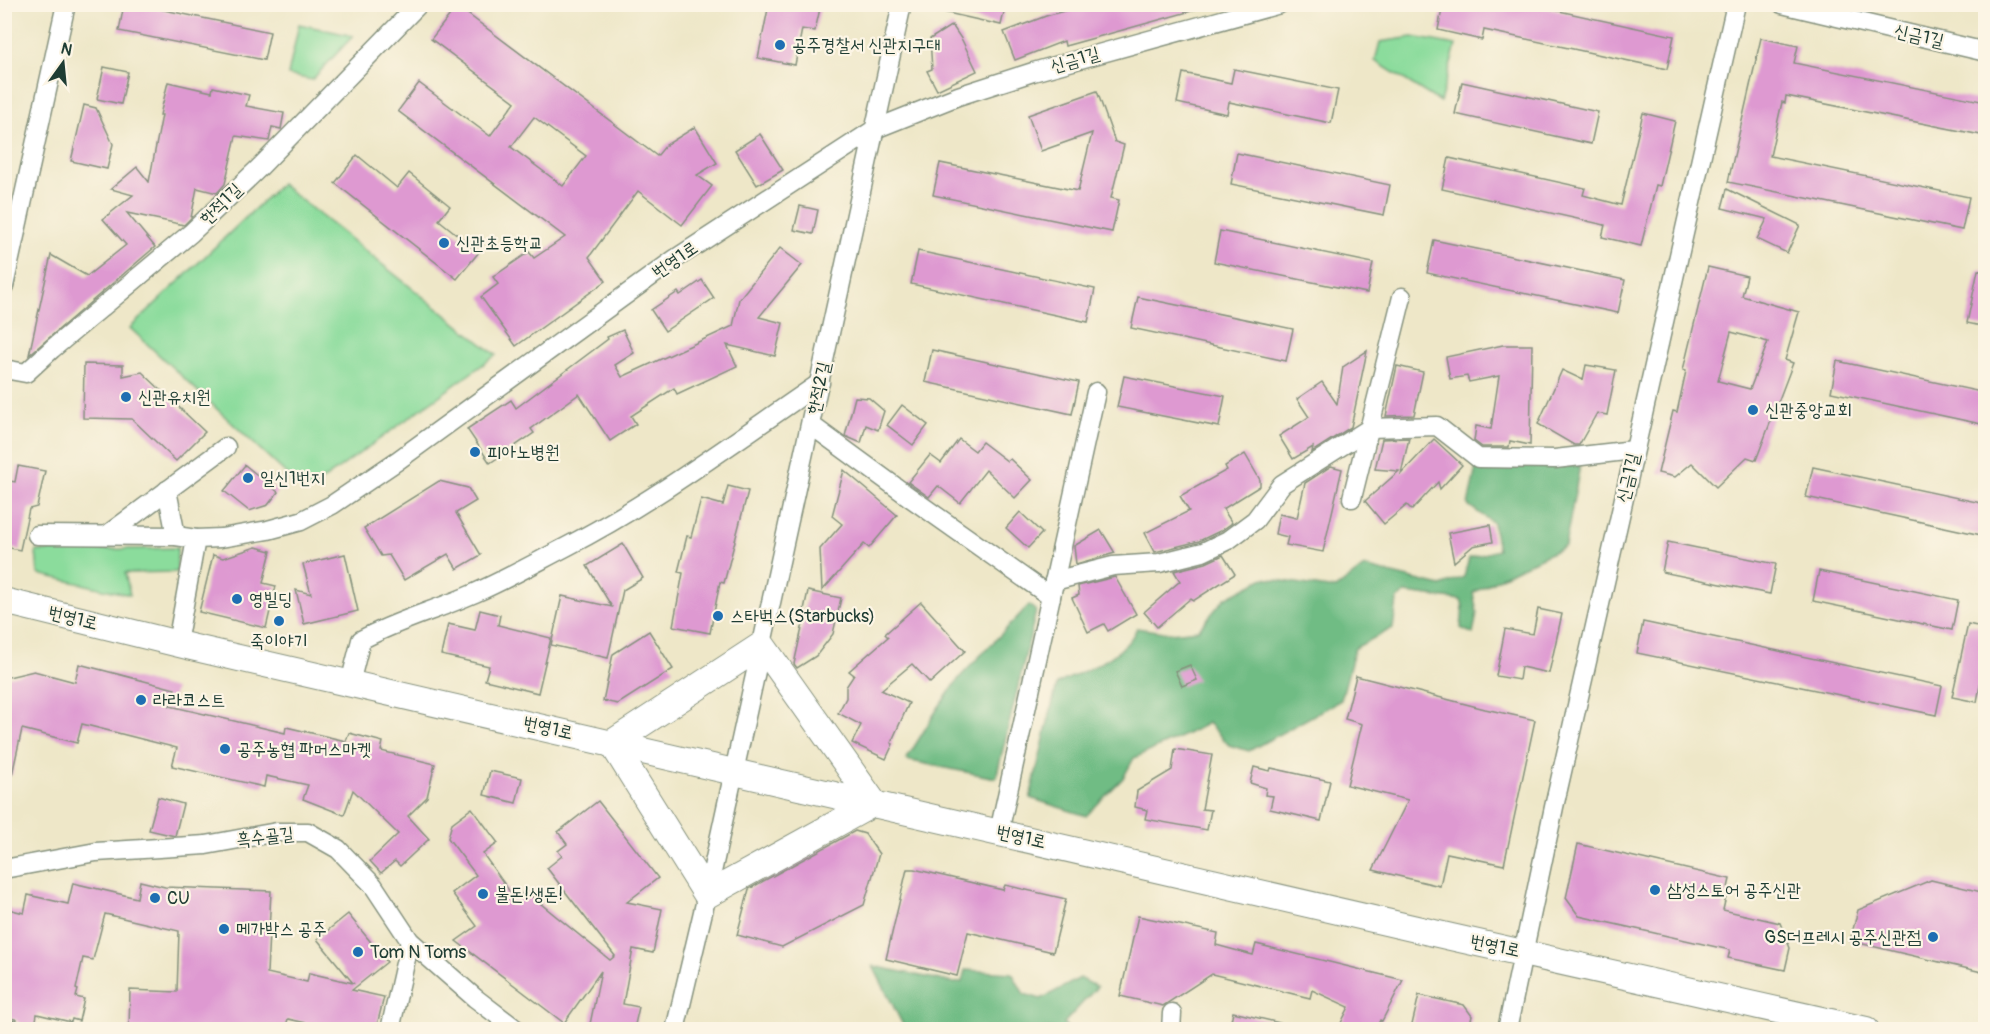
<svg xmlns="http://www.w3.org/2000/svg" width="1990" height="1034" font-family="Pangolin,'Poor Story',sans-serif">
<rect width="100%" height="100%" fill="#fcf5e5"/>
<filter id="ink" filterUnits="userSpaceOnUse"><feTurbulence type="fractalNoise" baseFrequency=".0167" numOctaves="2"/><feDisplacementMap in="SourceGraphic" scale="12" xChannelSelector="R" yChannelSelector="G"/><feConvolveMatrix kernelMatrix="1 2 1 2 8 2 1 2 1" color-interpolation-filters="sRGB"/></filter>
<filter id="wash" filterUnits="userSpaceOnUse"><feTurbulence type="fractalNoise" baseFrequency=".008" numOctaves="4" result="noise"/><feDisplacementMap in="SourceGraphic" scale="24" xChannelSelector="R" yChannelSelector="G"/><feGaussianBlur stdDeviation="1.35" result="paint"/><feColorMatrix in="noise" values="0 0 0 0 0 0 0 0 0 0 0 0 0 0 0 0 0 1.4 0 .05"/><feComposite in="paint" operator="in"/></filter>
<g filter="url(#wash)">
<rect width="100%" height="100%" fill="#eee7c8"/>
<g fill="#8bdc9c" stroke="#558c68" stroke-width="1.5">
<path d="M299,24L353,36L312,80L288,75Z"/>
<path d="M1413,37L1456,45L1440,102L1375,61L1380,42Z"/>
<path d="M281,184L496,355L306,492L130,328Z"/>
<path d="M177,548V572L125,573L130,595L38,574L36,551Z"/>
</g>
<g fill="#70bc84" stroke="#487c5c" stroke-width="1.5">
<path d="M1580,465L1565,546L1503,576L1473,593L1477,613L1473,634L1461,628L1463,606L1461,600L1405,593L1397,600L1393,628L1355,648L1341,700L1249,751L1229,745L1208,723L1187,734L1134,758L1123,778L1086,816L1030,798L1057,684C1085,670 1124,658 1137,628L1171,633L1198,630L1225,598L1264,578L1335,589L1364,567L1441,586L1464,577L1469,558L1498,550L1493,523L1468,505L1476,468Z"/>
<path d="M1029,605L1036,611L996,778L906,760L938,708L960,677Z"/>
<path d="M873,966L955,983L962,982L965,970L1012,973L1024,994L1041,999L1080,978L1097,987L1064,1023L1068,1029H905Z"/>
</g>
<g id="blocks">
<g fill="#de99d1" fill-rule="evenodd">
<path d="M124,4H135L270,32L264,60L119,31Z"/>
<path d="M769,4H821L815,31L802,29L795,65L758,58Z"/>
<path d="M944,4H1006L1001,25L943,12Z"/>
<path d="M1089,4H1194L1195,10L1065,46L1064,41L1015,60L1004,32L1046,16Z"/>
<path d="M1443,4H1473L1487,8L1488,4H1527L1674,36L1667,69L1484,30L1482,40L1438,30Z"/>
<path d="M457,6L657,156L666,145L695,127L717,163L697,175L712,186L682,225L638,191L589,257L606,281L516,346L481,297L498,284L493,277L529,252L534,258L565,237L398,111L419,83L490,136L515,102L431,39ZM534,117L586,156L563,186L511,147Z"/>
<path d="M952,25L962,40L977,71L937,90L927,71L932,69L930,39Z"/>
<path d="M1761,38L1798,46L1794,63L1986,102V136L1786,96L1785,103L1782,102L1770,156L1969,197L1962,230L1728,182Z"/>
<path d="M104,67L128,72L121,104L97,99Z"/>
<path d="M1234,69L1338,90L1331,123L1229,102L1227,114L1177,103L1183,73L1231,83Z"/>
<path d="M168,82L212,92L213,87L249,95L246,106L284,113L281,129L272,127L269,141L236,136L225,184L217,193L197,188L191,218L184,225L127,213L155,247L29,355L51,255L87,276L126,245L103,219L133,195L111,189L137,167L149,182L162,115H160Z"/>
<path d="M1462,82L1598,112L1591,144L1455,114Z"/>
<path d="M1097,91L1115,142L1124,145L1111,198L1119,200L1112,232L933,195L940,163L1078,191L1092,133L1041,151L1028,115Z"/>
<path d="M84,105L96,108L113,144L107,169L71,161Z"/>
<path d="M1643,113L1675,121L1660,186L1656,185L1641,246L1602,237L1605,225L1442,189L1449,158L1585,188L1583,195L1621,205Z"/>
<path d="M760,134L783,170L757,185L735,150Z"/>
<path d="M1237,153L1390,185L1384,215L1231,184Z"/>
<path d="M357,155L397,188L409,173L450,206L439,220L479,252L457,279L335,183Z"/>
<path d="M1727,189L1800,225L1787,253L1757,239L1767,219L1722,208Z"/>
<path d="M800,206L818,210L813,234L794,230Z"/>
<path d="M1220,231L1373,263L1367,293L1214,262Z"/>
<path d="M1434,240L1625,280L1618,313L1427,273Z"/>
<path d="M780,248L802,265L759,317L783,323L775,356L727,345L737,366L677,394L674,388L631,416L636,424L610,441L579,394L531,429L534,433L490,463L467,429L511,400L516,408L608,339L607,337L623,330L634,353L615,365L622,377L733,326L739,299Z"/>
<path d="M918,251L1095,289L1088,322L911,284Z"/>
<path d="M1708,267L1747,276L1742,296L1799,312L1785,360L1793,363L1756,460L1747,457L1716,487L1692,463L1675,477L1658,473L1673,411L1677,412L1686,371L1683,370ZM1731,332L1768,342L1750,389L1718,381Z"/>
<path d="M1978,270L1986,271V327L1967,323Z"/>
<path d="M702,280L714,298L665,331L651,310L678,292L680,295Z"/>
<path d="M1138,297L1293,329L1286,361L1131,328Z"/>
<path d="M1503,345H1532L1530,445L1510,441L1509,447H1482L1474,441L1476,426L1491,429L1499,376L1469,382L1467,376L1450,379L1446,357Z"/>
<path d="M932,350L1079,382L1072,414L925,382Z"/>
<path d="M1367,351L1351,427L1312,452L1313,447L1293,459L1279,436L1309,417L1297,399L1322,382L1337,404L1343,367Z"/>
<path d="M1837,361L1986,393V425L1831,392Z"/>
<path d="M84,364L123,365V376L142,372L205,432L176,461L132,419L83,418Z"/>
<path d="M1586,365L1616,370L1607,415L1597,413L1579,445H1574L1538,424L1562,370L1583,380Z"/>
<path d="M1397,366L1423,372L1414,415L1386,416Z"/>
<path d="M1124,376L1225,396L1219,427L1117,407Z"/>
<path d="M855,397L869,398L884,411L878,430L866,425L861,443L845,436Z"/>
<path d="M902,405L928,425L913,445L887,425Z"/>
<path d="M1409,438L1401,474L1434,439L1462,465L1440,489L1438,482L1412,510L1407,505L1384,524L1365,501L1399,471L1375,469L1382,439Z"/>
<path d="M959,439L975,451L982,442L1007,461L1010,459L1032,480L1015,498L986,470L960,503L938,486L929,497L908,482L930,455L941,463Z"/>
<path d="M1245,454L1260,480V486L1223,509L1232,523L1222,530L1199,541L1155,552L1145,533L1189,511L1180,496L1227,470L1225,466Z"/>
<path d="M245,465L278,492L268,505L249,511L224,491Z"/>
<path d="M18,466L45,471L37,507L29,509L20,550L4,547V480L15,482Z"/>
<path d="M1331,466L1342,469L1323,552L1286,545L1288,537L1275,534L1279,514L1297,518L1305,483Z"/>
<path d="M1813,467L1986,504V536L1806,497Z"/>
<path d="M844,470L897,515L869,548L864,544L822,591L820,549L842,524L832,516Z"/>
<path d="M439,481L468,488L476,501L456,513L481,555L457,569L448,554L404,580L389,555L381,556L364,528Z"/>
<path d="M728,486L748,491L724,583L720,582L710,633L673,626L683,573L678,572L687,536L691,537L701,499L723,505Z"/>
<path d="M1020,512L1042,533L1028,548L1006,528Z"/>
<path d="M1490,525L1493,542L1473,546L1454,562L1448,533Z"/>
<path d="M1101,530L1115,553L1076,564L1074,546Z"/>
<path d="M1668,542L1776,564L1770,594L1662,572Z"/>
<path d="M623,544L643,578L623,590L608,658L551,645L562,596L612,607L587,566Z"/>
<path d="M256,547L271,551L263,583L276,586L266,628L199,612L213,555L223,558Z"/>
<path d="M345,554L358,611L304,624L296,590L311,594L303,564Z"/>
<path d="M1223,555L1235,574L1193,601L1191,598L1157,627L1144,612L1180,581L1174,571L1206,563Z"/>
<path d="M1819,571L1958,600L1952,630L1813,601Z"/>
<path d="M1115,577L1136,614L1108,631L1104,624L1088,632L1072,598L1079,595L1078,586Z"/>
<path d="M808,591L841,598L833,634L816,656L797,668L794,664L804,619H802Z"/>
<path d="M921,602L965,651L930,683L912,664L881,690L909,703L891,743L893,744L886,759L852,743L861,725L838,713L846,698V687L854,675L849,671L888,637L885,634Z"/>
<path d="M1538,609L1562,614L1549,673L1521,667L1519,680L1496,676L1505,629L1533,634Z"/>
<path d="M480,610L500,615L498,625L551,638L538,693L485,680L489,666L441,655L448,624L475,630Z"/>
<path d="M1643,622L1942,686L1936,715L1637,653Z"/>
<path d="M1968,624L1986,628V670L1983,669L1977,702L1952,697Z"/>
<path d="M649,631L673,669L618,704L603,701L613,654Z"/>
<path d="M79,664L175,689L170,706L285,733L286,727L346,741L349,733L383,742L381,751L435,764L427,797L408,816L429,839L400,866L395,861L381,873L370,861L398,834L353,790L344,815L303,799L308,785L266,776L264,787L172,766L177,748L82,724L77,743L22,729L12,775L4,774V678L34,671L75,682Z"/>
<path d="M1190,665L1197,680L1182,686L1175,671Z"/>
<path d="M1356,676L1485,709L1535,720L1504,865L1447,853L1440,886L1373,870L1408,800L1347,785L1362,724L1345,719Z"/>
<path d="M1175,749L1212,755L1202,809L1211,810L1207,830L1145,819L1147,810L1135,807L1137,791L1172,770Z"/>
<path d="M1254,767L1270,771L1271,768L1330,781L1321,821L1270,809L1273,796L1265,795L1266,788L1250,783Z"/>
<path d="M490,771L522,778L516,803L484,795Z"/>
<path d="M158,797L183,804L175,836L149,830Z"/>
<path d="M598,801L658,878L627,902L662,909L653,953L633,949L623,1004L639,1007L634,1029H589L601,971L564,1023L456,941L477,926L452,893L476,875L448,838L452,823L472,808L498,843L483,854L515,899L525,891L610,960L615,956L547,868L562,856L558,851L567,844L558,832Z"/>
<path d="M855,831L865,834L879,854L864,905L782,947L737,935L749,889Z"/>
<path d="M1578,844L1730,879L1723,910L1780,923L1790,948L1785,970L1728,958L1730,950L1579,916L1566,898Z"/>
<path d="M907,869H914L1003,890L1005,885L1066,899L1053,952L968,932L957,976L886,959Z"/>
<path d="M1931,880L1986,893V973L1850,941L1858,910Z"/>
<path d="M140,881L165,887L271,891L267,973L307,982L309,973L353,983L317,939L348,914L387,962L352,990L384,997L376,1029H333L288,1019L285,1029H129L130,990L177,992L179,931L105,914L93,960L83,958L76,989L78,990L76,997L84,999L79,1021L72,1019L71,1022L37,1014L35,1027L20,1024L15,1019L4,1017V908L24,913L28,895L68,904L73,883L137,898Z"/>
<path d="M1138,916L1218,933L1216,945L1253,955L1256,944L1403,980L1382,1021L1380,1020L1376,1029H1338L1349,1007L1312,990L1310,998L1212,974L1163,1006L1120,996Z"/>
<path d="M1419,995L1464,1005L1472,1016L1469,1029H1411Z"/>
<path d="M1233,1012L1280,1023L1279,1029H1229Z"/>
</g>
</g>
</g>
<g filter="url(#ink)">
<use href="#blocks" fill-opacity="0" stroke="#86927e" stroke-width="1.5"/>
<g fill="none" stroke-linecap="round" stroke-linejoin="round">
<defs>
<g id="street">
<path d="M1782,4L1986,52"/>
<path d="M4,286L66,4"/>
<path d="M4,369L26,373L52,349L191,233L260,167L419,4"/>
<path d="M811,425L908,496L1051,597"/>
<path d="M167,490L176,536"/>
<path d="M1352,498L1402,297"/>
<path d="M37,535L176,536L196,539"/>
<path d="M107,535L226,447"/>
<path d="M1054,581L1113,566L1159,563L1203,552L1228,540L1255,520L1282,484L1370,428L1437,426L1478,458L1555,459L1634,450"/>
<path d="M177,643L196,539L221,538L268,530L301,521L332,505L397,461L675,259L875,129L958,96L1033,72L1280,4"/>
<path d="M350,683L361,640C398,620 437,610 475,593C505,580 535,563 564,548C654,502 736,440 820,383"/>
<path d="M999,832L1096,392"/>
<path d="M4,869L96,852L206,845L277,832H308L338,849L373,885L410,941L475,998L517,1030"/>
<path d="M4,1028L11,1030"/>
<path d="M390,1030L410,941"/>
<path d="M675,1030L707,895L902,4"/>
<path d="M1171,1030L1172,1013"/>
<path d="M1507,1030L1554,807L1736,4"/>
</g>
<g id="secondary">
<path d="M4,601L191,647L1451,937L1866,1030"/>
<path d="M762,645L874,803L707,895L612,743Z"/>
</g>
</defs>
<use href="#street" stroke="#86927e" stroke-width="21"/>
<use href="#secondary" stroke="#86927e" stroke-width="28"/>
<use href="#street" stroke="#fff" stroke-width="18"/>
<use href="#secondary" stroke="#fff" stroke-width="26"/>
</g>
</g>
<g fill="#1f6fb2" stroke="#fcf5e5" stroke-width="2">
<circle cx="780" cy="45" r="6"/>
<circle cx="444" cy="243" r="6"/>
<circle cx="126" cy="397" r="6"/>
<circle cx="1753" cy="410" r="6"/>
<circle cx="475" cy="452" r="6"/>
<circle cx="248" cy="478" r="6"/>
<circle cx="237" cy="599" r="6"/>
<circle cx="718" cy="616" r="6"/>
<circle cx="279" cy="621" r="6"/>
<circle cx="141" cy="700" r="6"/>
<circle cx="225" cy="749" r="6"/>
<circle cx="1655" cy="890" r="6"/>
<circle cx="483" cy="894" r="6"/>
<circle cx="155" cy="898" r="6"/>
<circle cx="224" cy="929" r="6"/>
<circle cx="1933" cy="937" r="6"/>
<circle cx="358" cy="952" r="6"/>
</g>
<g text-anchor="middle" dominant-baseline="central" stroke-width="4.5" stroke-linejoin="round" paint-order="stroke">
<g font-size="18" fill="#1f3d34" stroke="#fcf5e5">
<text transform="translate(1919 36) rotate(13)">신금1길</text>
<text transform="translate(1075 60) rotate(-16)">신금1길</text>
<text transform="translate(221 204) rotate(-44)">한적1길</text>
<text transform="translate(675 260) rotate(-34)">번영1로</text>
<text transform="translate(819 388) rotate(-78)">한적2길</text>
<text transform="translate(1628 478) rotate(-77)">신금1길</text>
<text transform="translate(73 618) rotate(14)">번영1로</text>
<text transform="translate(548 728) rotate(13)">번영1로</text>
<text transform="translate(265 837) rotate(-7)">흑수골길</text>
<text transform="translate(1021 837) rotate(13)">번영1로</text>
<text transform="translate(1495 946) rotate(12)">번영1로</text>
</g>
<g font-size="18" fill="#1f3d34" stroke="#fcf5e5" text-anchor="start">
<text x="792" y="45">공주경찰서 신관지구대</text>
<text x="456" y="243">신관초등학교</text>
<text x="138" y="397">신관유치원</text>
<text x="1765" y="410">신관중앙교회</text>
<text x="487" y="452">피아노병원</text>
<text x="260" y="478">일신1번지</text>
<text x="249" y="599">영빌딩</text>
<text x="730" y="616">스타벅스(Starbucks)</text>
<text x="279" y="641" text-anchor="middle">죽이야기</text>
<text x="153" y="700">라라코스트</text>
<text x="237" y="749">공주농협 파머스마켓</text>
<text x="1667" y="890">삼성스토어 공주신관</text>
<text x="495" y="894">불돈!생돈!</text>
<text x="167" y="898">CU</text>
<text x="236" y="929">메가박스 공주</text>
<text x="1921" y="937" text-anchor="end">GS더프레시 공주신관점</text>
<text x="370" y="952">Tom N Toms</text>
</g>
</g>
<rect width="1990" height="1034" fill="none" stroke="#fcf5e5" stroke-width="24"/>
<g transform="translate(63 63) rotate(15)" stroke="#fcf5e5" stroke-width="4.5" paint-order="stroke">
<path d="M0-4.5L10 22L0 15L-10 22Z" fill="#1f3d34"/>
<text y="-9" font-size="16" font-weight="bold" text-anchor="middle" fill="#1f3d34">N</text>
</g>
</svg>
